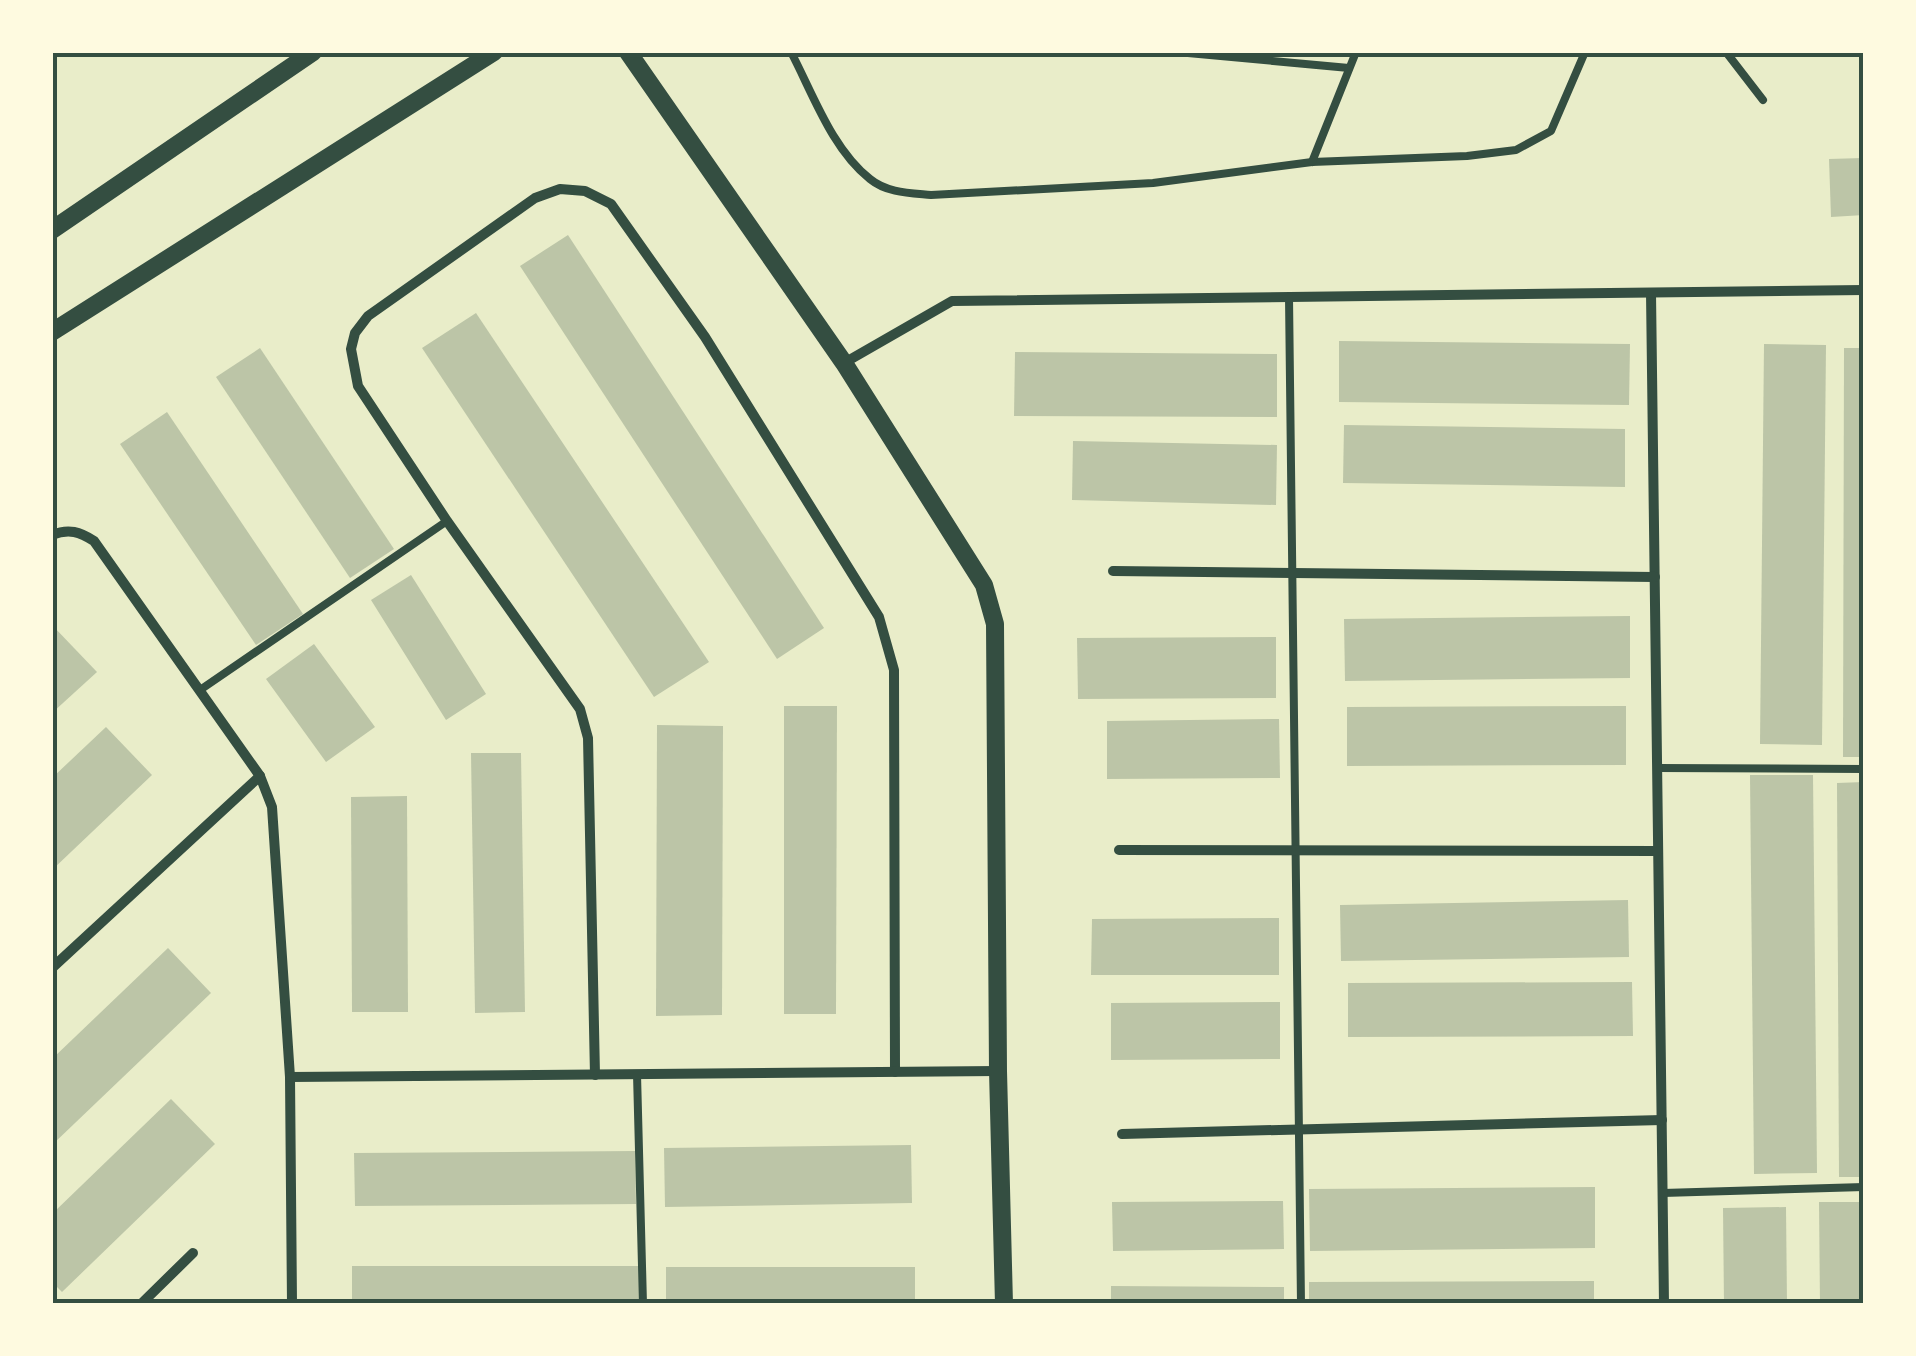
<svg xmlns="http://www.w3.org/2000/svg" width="1916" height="1356" font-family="'PT Sans',sans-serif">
<rect width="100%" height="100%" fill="#e9edc9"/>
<g fill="#bcc5a7">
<path d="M1863,158L1864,215L1831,217L1829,159Z"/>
<path d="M568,235L824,628L777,659L520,266Z"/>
<path d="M476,313L709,662L654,697L422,348Z"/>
<path d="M1339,341L1630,344L1629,405L1339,402Z"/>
<path d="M1764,344L1826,345L1822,745L1760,744Z"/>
<path d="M260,348L394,549L350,578L216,377Z"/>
<path d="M1844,348H1864V757H1843Z"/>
<path d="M1015,352L1277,354V417L1014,416Z"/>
<path d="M167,412L303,614L256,645L120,444Z"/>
<path d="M1344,425L1625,429V487L1343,483Z"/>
<path d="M1073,441L1277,445L1276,505L1072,500Z"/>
<path d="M411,575L486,694L446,720L371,600Z"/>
<path d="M1630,616V678L1345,681L1344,619Z"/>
<path d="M52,625L97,672L52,713Z"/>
<path d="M1276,637V698L1078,699L1077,638Z"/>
<path d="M314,644L375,727L326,762L266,679Z"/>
<path d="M784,706H837L836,1014H784Z"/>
<path d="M1626,706V765L1347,766V707Z"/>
<path d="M1279,719L1280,778L1107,779V721Z"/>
<path d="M657,725L723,726L722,1015L656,1016Z"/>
<path d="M106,727L152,775L52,870V778Z"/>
<path d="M471,753H521L525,1012L475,1013Z"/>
<path d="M1750,775H1813L1817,1173L1754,1174Z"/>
<path d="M1864,782V1177H1839L1837,783Z"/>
<path d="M407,796L408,1012H352L351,797Z"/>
<path d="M1628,900L1629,957L1341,961L1340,905Z"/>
<path d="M1279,918V975H1091L1092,919Z"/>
<path d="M168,948L211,993L52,1145V1059Z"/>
<path d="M1632,982L1633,1036L1348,1037V983Z"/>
<path d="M1280,1002V1059L1111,1060V1003Z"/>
<path d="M171,1099L215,1144L62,1292L52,1282V1214Z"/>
<path d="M911,1145L912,1203L665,1207L664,1148Z"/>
<path d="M635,1151L636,1204L355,1206L354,1153Z"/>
<path d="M1595,1187V1248L1310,1251L1309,1189Z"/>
<path d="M1283,1201L1284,1249L1113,1251L1112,1202Z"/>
<path d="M1819,1202H1864V1304H1820Z"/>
<path d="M1786,1207L1787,1304H1724L1723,1208Z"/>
<path d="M352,1266H641L640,1304H352Z"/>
<rect x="666" y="1267" width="249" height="37"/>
<path d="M1594,1281V1304H1309V1282Z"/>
<path d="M1111,1286L1284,1287V1304H1111Z"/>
</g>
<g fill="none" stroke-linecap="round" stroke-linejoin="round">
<g stroke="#344e41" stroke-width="8">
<path d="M791,52C813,94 832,149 870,179C887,193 910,193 931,195L1153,183L1312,162L1467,156L1516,150L1551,131L1585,52"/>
<path d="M1177,52L1349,68"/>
<path d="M1726,52L1763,100"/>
<path d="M1312,162L1356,52"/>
<path d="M1289,297L1301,1304"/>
<path d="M200,690L447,521"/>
<path d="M1657,768L1864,769"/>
<path d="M637,1074L643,1304"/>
<path d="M1663,1193L1864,1187"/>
</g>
<g stroke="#344e41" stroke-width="10">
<path d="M1651,293L1664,1304"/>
<path d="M844,363L952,301L1864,290"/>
<path d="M52,535C69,528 80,532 94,541L260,776L272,807L290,1077L292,1304"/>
<path d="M1113,571L1655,577"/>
<path d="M1119,850L1658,851"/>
<path d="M52,968L260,776"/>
<path d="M595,1075L588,738L580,709L447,521L358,386L351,349L355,333L368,316L535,198L560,189L585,191L611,204L705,337L879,617L894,670L895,1072"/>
<path d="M290,1077L998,1071"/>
<path d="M1122,1134L1662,1120"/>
<path d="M141,1304L193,1253"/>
</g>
<g stroke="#344e41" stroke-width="18">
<path d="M628,52L844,363L984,585L995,624L998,1071L1004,1304"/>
<path d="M52,230L313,52"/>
<path d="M52,332L494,52"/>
</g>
</g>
<rect width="1916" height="1356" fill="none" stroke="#fefae0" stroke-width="110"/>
<rect x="55" y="55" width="1806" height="1246" fill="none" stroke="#344e41" stroke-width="4"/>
</svg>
